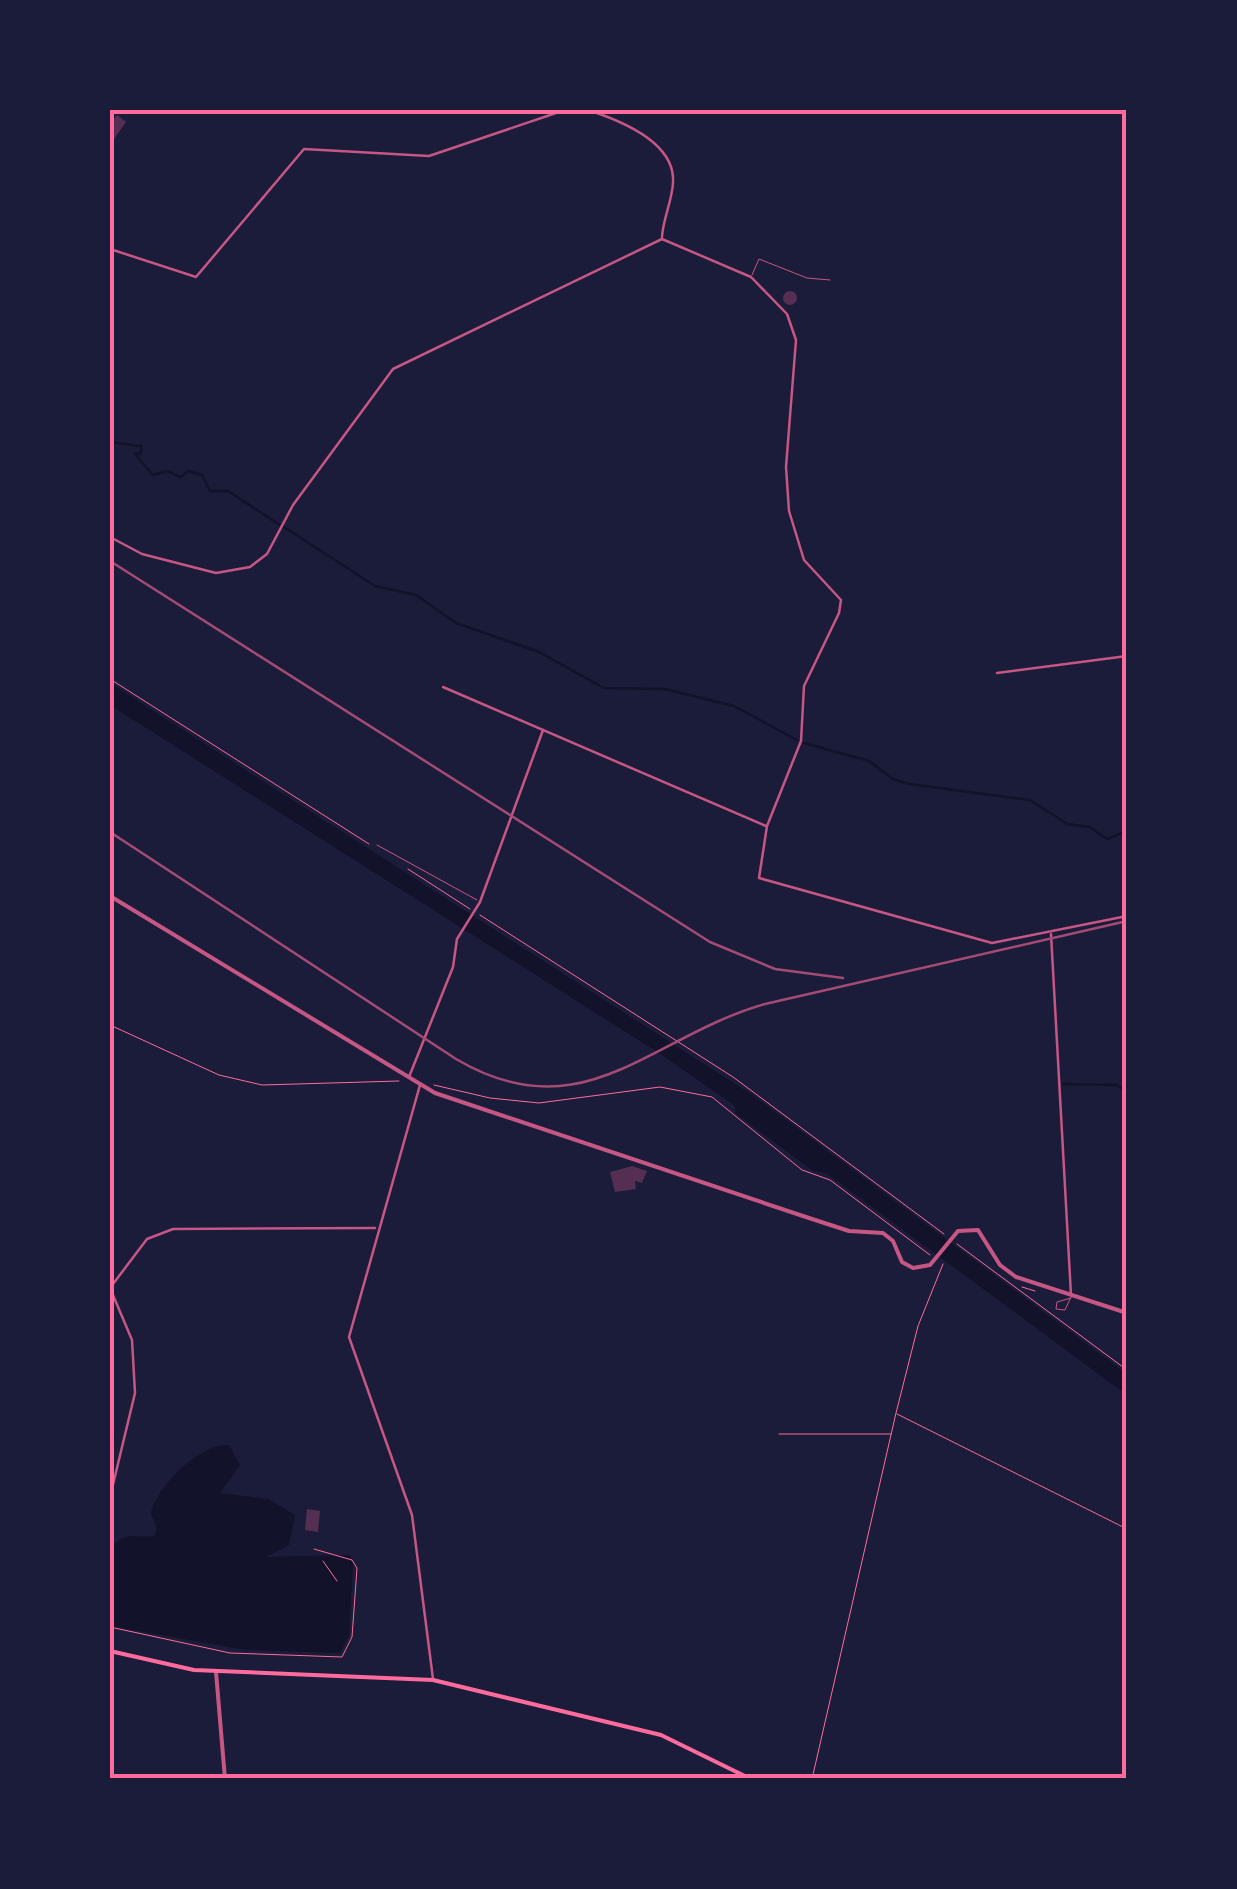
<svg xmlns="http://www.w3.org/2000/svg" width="1237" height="1889" font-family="Rubik,sans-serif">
<rect width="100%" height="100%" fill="#1b1b3a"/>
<g fill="#12122b">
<path d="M110,683L754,1096L1127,1374V1395L826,1173L813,1171L735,1113V1106L662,1055L110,705Z"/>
<path d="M229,1445L240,1465L220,1493L268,1499L295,1515L289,1545L266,1557L350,1555L353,1565L349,1635L340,1653L246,1650L110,1626V1552C122,1529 133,1539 154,1536L157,1529L151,1513C157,1486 200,1443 229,1445Z"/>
</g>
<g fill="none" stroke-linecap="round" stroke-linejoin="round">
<g stroke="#12122b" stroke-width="2.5">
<path d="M110,442L141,446V453L135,454L153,475L167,471L181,477L188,471L202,475L210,491H228L280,525"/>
<path d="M284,527L375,586L416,595L456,623L539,652L604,688L665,689L734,706L797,740"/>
<path d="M804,743L869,761L893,779L909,784L1030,800L1067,824L1090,827L1107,839L1127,831"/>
<path d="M1063,1084L1116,1085L1127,1091"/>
<path d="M645,1777L648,1779"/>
</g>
</g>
<g fill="#542f53">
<path d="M117,115L126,122L114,139L110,124Z"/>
<circle cx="790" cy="298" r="7"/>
<path d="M632,1166L647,1171L642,1183L635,1181L636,1189L615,1192L610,1172Z"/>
<path d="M307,1509L320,1511L318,1532L305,1530Z"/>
</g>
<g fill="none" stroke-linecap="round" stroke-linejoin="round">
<g stroke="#ff6b9d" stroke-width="1">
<path d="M110,679L369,844"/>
<path d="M408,869L470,909"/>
<path d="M480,915L733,1077L944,1234"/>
<path d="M110,1025L219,1075L262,1085L399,1081"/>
<path d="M434,1085L490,1098L539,1103L660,1087L712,1097L802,1170L830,1180L930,1255"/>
<path d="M957,1244L1127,1370"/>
<path d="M1022,1287L1035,1291"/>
<path d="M897,1414L1127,1529"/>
<path d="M779,1434H891"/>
<path d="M323,1561L337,1581"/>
<path d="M110,1627L230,1653L342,1657L352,1637L357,1568L352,1560L314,1549"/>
<path d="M812,1779L896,1413L918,1326L943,1264"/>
</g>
<g stroke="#c65784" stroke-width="1">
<path d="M752,275L759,259L807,278L830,280"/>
<path d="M377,845L477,900"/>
<path d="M1071,1298L1057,1302L1056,1309L1065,1310L1070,1299L1071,1297"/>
</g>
<g stroke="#c65784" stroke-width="2.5">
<path d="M588,110C619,120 676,142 673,183C672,201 663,219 662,237"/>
<path d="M662,239L751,277L787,314L796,340L786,467L789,511L804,560L841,600L839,613L804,686L801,741L767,826L759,878L992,943L1127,916"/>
<path d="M110,249L196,277L304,149L429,156L565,110"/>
<path d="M110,537L142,554L216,573L250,567L267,554L293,505L393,369L662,239"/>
<path d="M997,673L1127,656"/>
<path d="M443,687L766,826"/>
<path d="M1051,934L1071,1295"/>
<path d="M409,1077L453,967L457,939L480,902L543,730"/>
<path d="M420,1085L349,1337L412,1515L433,1679"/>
<path d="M110,1497L135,1393L132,1340L110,1288L147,1239L173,1229L375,1228"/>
</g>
<g stroke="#c65784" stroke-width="4">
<path d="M110,896L435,1093L809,1218L849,1231L883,1233L893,1241L902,1262L913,1268L930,1265L958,1231L978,1230L1000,1265L1016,1277L1127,1313"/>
<path d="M216,1672L225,1779"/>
</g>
<path stroke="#ff6b9d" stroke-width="4" d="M110,1651L194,1670L433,1680L661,1735L751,1779"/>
<g stroke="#a44b75" stroke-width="2.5">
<path d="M110,561L710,942L775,969L843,978"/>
<path d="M110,832L456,1059C583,1134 651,1036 765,1004L1127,921"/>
</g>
</g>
<rect width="1237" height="1889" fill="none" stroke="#1b1b3a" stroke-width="225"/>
<rect x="112" y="112" width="1012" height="1664" fill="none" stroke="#ff6b9d" stroke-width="4"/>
</svg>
